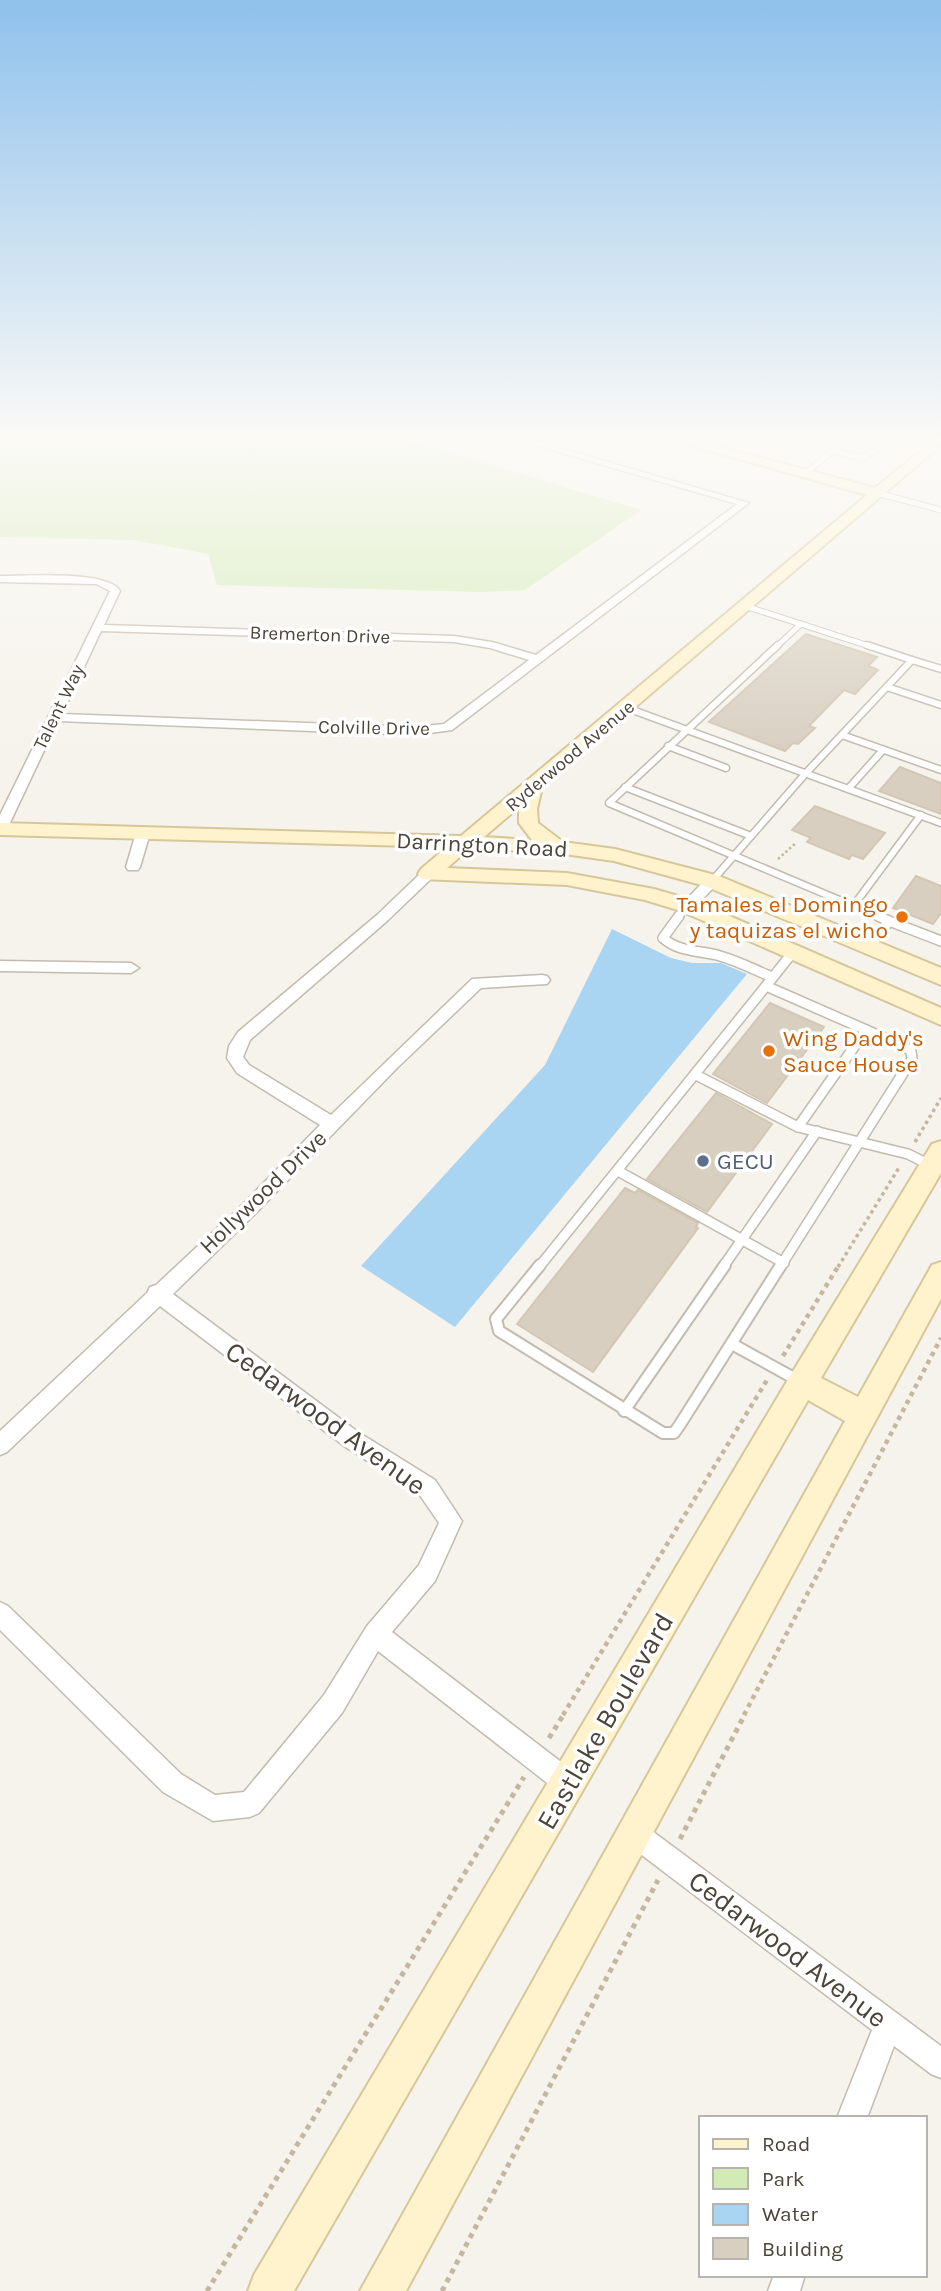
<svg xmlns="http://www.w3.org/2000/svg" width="941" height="2291" font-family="Karla,sans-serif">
<rect width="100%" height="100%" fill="#f6f3ec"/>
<path fill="#d2eab5" d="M0,435H392L641,510L525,590L482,592L217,585L208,554L134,540L0,537Z"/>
<path fill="#a9d4f2" d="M612,929L671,958L692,963H721L747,974L455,1327L361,1266L545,1065Z"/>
<g fill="#d8cfc1" stroke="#d3c7b4" stroke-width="2">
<path d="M806,634L877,657L868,666L878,670L855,694L844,690L809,726L815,728L798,744L793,743L785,751L709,722Z"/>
<path d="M900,767L941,783V814L879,791Z"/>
<path d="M815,806L885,833L863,859L852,855L849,859L807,842L811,838L792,830Z"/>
<path d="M916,876L941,886V913L933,924L893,908Z"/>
<path d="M770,1003L824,1027L767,1103L713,1074Z"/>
<path d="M716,1093L772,1124L707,1212L647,1179Z"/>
<path d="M625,1188L635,1193L638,1190L698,1223L696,1227L698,1228L593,1372L517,1324Z"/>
</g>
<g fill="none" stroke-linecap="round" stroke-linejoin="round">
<defs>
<g id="lane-far3">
<path d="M936,435L941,437"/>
<path d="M833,451L864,458L894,435"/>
<path d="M804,474L853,435"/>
<path d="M877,493L941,510"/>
<path d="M745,606L872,647"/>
<path d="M776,647L801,624"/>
</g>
<g id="lane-far2">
<path d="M778,645L609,803L882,918"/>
<path d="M912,660L941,669"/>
<path d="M887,687L941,705"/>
<path d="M627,708L941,823"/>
<path d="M842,735L941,770"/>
<path d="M668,746L726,768"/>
<path d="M625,787L751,836"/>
<path d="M848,789L883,750"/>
<path d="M712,881L806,773L912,660L867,645"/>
<path d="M854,905L921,815"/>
<path d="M677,918L688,906"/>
</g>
<g id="lane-far1">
<path d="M679,916L663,938C680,953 700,950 720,956C738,961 755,970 772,977"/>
<path d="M889,921L941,941"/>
<path d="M870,946L889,921L878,916"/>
<path d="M766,986L905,1047L911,1051L912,1059L780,1267"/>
<path d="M766,986L793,952"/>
<path d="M696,1075L798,1127L908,1154L932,1166"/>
<path d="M798,1127L866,1030"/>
<path d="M618,1171L784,1263"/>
<path d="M539,1267L766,986"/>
<path d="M723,1267L817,1131"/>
</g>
<g id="lane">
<path d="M540,1265L496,1319L499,1331L663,1433H674L679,1426L781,1265"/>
<path d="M732,1344L801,1382"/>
<path d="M624,1411L725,1265"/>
</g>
<g id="street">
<path d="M500,435H515L749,503L452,730L415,735L58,721L7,829L0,833V815L110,591L96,584L0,582V576C24,576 109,570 120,591L104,625L454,636L492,642L536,655L737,504ZM101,631L454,642L490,648L529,660L444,724L415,727L62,714Z"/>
<path d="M143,829L150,833L140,867L138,870H128L126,867L136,833Z"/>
<path d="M428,869L435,874L433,877L387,921L250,1040L243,1057L249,1065L331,1115L472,979L542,975L547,976L550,980L547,984L481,988L397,1068L255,1214L173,1294L358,1432L435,1480L462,1521L435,1581L392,1632L578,1775L582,1784L578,1793L569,1797L560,1793L378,1651L342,1713L259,1813L250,1817L213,1821L163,1792L0,1630V1602L8,1606L181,1774L215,1795L244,1792L324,1695L367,1626L419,1565L439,1523L419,1494L344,1446L160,1306L7,1452L0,1455V1431L147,1293L150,1287L156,1285L243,1204L320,1125L237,1073L227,1058L229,1046L238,1032L377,915L423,871Z"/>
<path d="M712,876L717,878V884L693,909H683L681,906L683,903L707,878Z"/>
<path d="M0,961L131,963L139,968L131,973L0,971Z"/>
<path d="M635,1821L644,1825L941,2046V2078L931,2074L894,2046L867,2118H837L872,2030L626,1843L622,1834L626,1825Z"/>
<path d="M774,2275H805L800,2291H768Z"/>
</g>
<g id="secondary">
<path d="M653,435H675L875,488L941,435V445L542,787L537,809L538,823L563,842L615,849L719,876L941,968V985L705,886L614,861L557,853L470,848L447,868L567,873L654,889L695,901L941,1008V1025L681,911L645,900L567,885L421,879L418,874L421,869L447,847L0,835V823L461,836L867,495ZM519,807V823L532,840L484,837Z"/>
<path d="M941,1141V1173L821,1378L858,1397L932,1265L941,1262V1299L406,2291H360L845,1421L808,1400L294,2291H248L254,2275L792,1373L932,1144Z"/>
</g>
</defs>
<use href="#lane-far3" stroke="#c2bbae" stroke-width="7"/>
<use href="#lane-far2" stroke="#c2bbae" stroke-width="9"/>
<use href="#lane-far1" stroke="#c2bbae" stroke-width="12"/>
<use href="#lane" stroke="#c2bbae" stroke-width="14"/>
<use href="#street" stroke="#c2bbae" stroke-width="3"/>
<use href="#secondary" stroke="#d6c79b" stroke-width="4"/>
<path stroke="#c4b79f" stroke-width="2.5" stroke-dasharray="2.5 2.5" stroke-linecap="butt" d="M778,859L796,843"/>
<g stroke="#c4b79f" stroke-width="3.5" stroke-dasharray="3.5 3.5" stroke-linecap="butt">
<path d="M915,1142L941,1098"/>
<path d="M838,1267L900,1166"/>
</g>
<g stroke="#c4b79f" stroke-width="4.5" stroke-dasharray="4.5 4.5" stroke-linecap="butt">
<path d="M783,1356L839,1265"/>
<path d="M563,1715L767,1380"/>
<path d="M744,1715L941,1338"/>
</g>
<g stroke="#c4b79f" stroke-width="5" stroke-dasharray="5 5" stroke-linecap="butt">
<path d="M549,1738L564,1714"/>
<path d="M680,1839L745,1714"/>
<path d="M207,2291L524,1777"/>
<path d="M442,2291L658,1880"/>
</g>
<use href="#lane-far3" stroke="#fff" stroke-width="5"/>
<use href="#lane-far2" stroke="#fff" stroke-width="6"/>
<use href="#lane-far1" stroke="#fff" stroke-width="9"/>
<use href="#lane" stroke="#fff" stroke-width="10"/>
<use href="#street" fill="#fff" fill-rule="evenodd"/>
<use href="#secondary" fill="#fff3cd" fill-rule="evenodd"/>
</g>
<linearGradient id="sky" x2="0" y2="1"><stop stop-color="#8fc1ec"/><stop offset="0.58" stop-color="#fbfaf6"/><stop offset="1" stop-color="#fbfaf6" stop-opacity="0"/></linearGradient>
<rect width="941" height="756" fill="url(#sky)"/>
<g fill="#e8710a" stroke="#fff" stroke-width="2.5">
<circle cx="902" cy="917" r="7"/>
<circle cx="769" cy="1051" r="7"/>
</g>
<circle fill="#5c6f8a" stroke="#fff" stroke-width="2.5" cx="703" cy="1161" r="7"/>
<g text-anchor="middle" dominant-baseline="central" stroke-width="7" stroke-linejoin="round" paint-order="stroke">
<g font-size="19" fill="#4b4439" stroke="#fff">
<text transform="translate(320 635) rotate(2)">Bremerton Drive</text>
<text transform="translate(59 707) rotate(-64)">Talent Way</text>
<text transform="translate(374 728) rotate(1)">Colville Drive</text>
<text transform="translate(570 756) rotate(-40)">Ryderwood Avenue</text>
</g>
<g font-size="23" fill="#4b4439" stroke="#fff">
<text transform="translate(482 845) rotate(3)">Darrington Road</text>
<text transform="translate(263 1192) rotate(-44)">Hollywood Drive</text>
</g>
<g font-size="23" fill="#c56008" stroke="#fff" text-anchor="end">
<text x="888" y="904">Tamales el Domingo<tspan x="888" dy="26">y taquizas el wicho</tspan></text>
<text x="783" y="1038" text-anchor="start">Wing Daddy's<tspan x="783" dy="26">Sauce House</tspan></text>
</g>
<g font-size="23" fill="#4e5e75" stroke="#fff" text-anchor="start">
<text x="717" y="1161">GECU</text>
</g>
<g font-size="28" fill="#4b4439" stroke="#fff">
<text transform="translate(326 1418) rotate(36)">Cedarwood Avenue</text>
<text transform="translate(605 1721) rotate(-60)">Eastlake Boulevard</text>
<text transform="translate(788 1949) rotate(37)">Cedarwood Avenue</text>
</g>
</g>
<rect x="699" y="2116" width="228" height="161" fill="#ffffff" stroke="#b7b4b0" stroke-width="2"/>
<rect x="713" y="2139" width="35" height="10" fill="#fff3cd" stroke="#b7b4b0" stroke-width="2"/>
<text x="762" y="2151" font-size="21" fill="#4b4439">Road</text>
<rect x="713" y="2168" width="35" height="21" fill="#d2eab5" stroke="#b7b4b0" stroke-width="2"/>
<text x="762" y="2186" font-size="21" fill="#4b4439">Park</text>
<rect x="713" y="2204" width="35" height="21" fill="#a9d4f2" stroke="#b7b4b0" stroke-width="2"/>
<text x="762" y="2221" font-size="21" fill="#4b4439">Water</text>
<rect x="713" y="2238" width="35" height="21" fill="#d8cfc1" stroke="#b7b4b0" stroke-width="2"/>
<text x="762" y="2256" font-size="21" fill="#4b4439">Building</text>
</svg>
